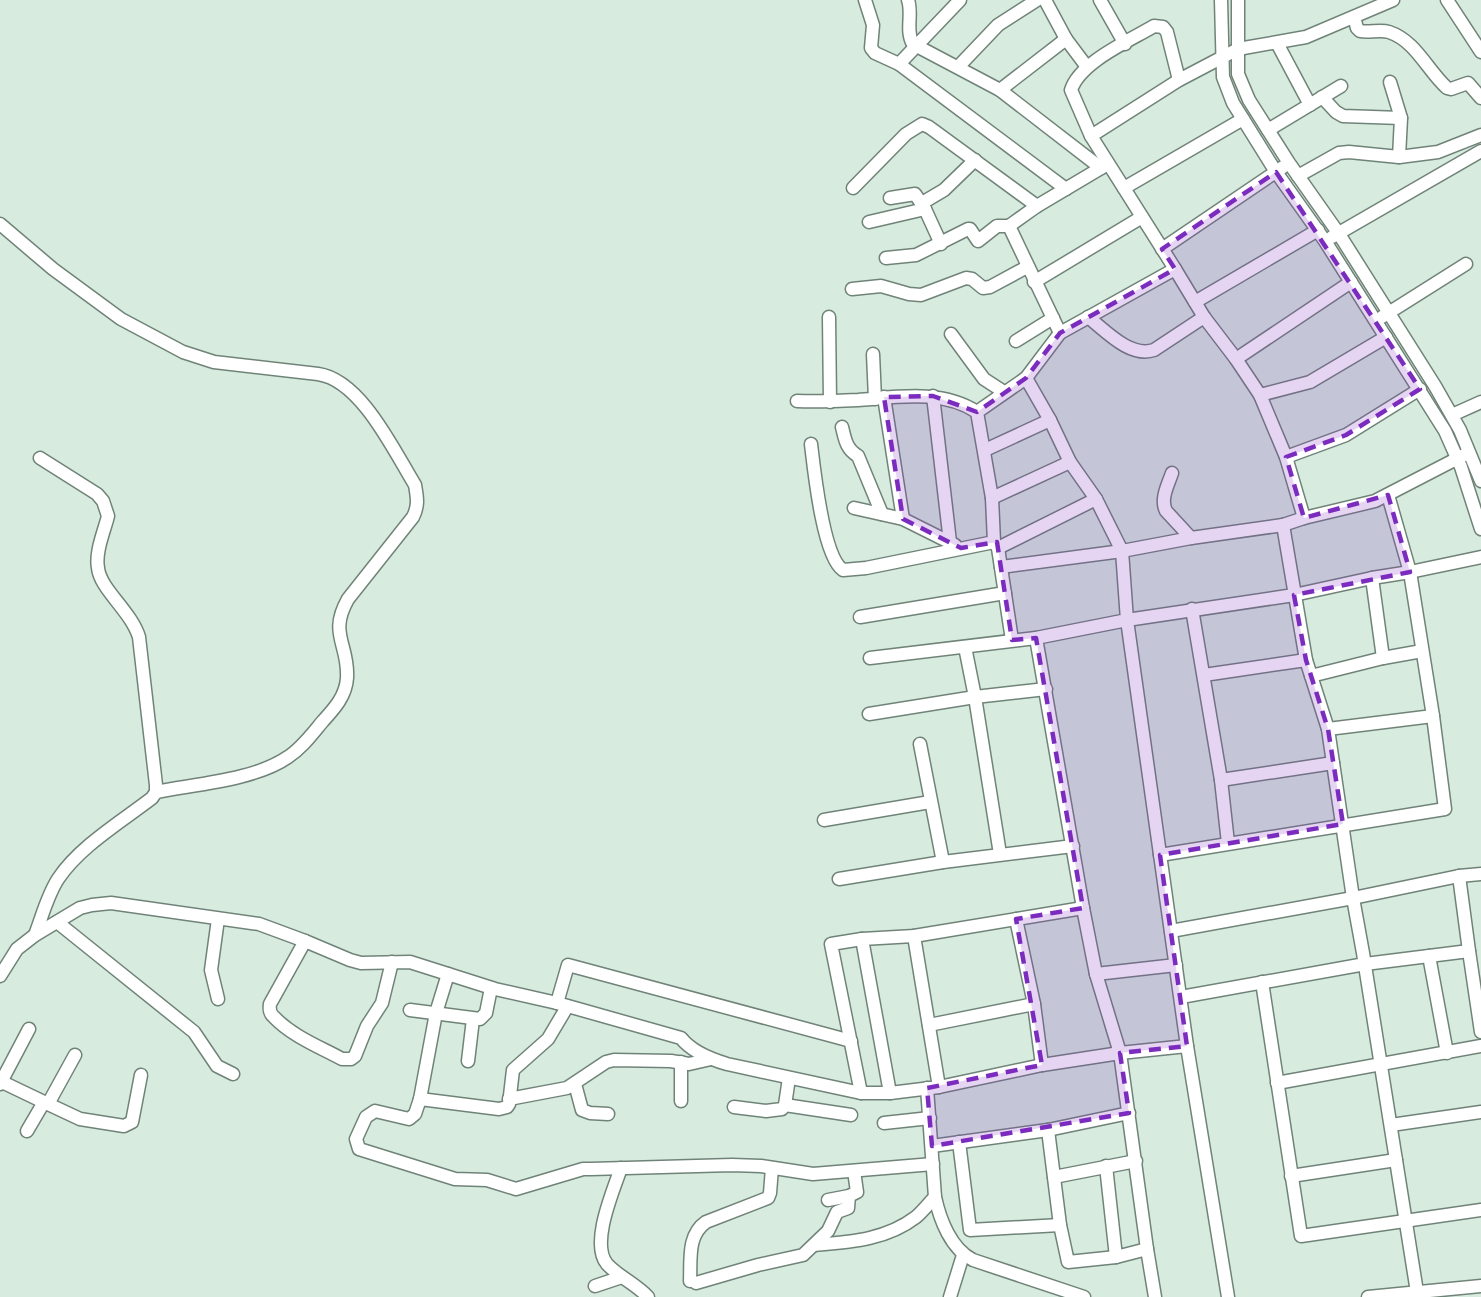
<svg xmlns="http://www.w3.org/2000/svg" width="1481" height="1297" font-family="Arial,sans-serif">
<rect width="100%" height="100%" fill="#d7ebdf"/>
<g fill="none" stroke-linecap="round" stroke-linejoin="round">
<defs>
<g id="minor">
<path d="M865,0L873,25L871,48L875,53L899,64L1066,189"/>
<path d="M908,0C913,14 905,31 913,44L1000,90L1101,168"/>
<path d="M1045,0L1066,39L1087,67"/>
<path d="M1100,0L1125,44"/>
<path d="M1221,0L1223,77L1233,103L1276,172L1325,241L1445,431L1461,467L1481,529"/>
<path d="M1238,0V74L1249,100L1289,163L1339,234L1435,386L1460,430L1481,481"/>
<path d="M1447,0L1481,52"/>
<path d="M1354,17L1357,28L1360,31C1369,33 1380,29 1389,32C1416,41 1427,70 1447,88L1451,89L1468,83L1481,98"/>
<path d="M1277,43L1310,105"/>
<path d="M899,64L960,0"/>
<path d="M958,67L998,25L1037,0"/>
<path d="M1390,82L1401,118L1399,157"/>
<path d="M1000,90L1066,39"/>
<path d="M1322,97L1336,112L1343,116L1401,118"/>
<path d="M1268,130L1341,86"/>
<path d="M1091,136L1179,80L1238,49L1306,37L1393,0"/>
<path d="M1298,176L1339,153L1349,152L1399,157L1438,152L1481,135"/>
<path d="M853,188L906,134L922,124L929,127L1037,206"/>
<path d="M1124,188L1243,119"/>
<path d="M890,198L915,194L925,209L941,244"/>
<path d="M922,203L944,190L975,160"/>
<path d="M869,222L925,209"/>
<path d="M0,224L53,269L121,319L183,352L214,362L318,374C361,380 394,451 415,485C417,497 419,505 413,517L348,599C328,634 349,644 347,678C346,696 334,709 323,721C312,734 302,748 288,757C255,780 196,784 156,792"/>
<path d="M1332,237L1481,151"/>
<path d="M1162,249L1283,167"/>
<path d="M886,258L916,255L968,229H970L978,241L997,226H1009"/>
<path d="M1175,269L1091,136L1071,90C1080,62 1129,41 1154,26L1163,27L1167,32L1179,80"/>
<path d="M1034,282L1142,217"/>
<path d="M852,289L881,286L909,294L921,295L966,278L972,279L983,288L990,287L1027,267"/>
<path d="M1195,302L1318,230"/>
<path d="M829,317L830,402"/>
<path d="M1088,317C1106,331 1130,358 1154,350L1204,317"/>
<path d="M1382,317L1466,264"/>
<path d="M1060,333L1009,226L1037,206L1106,165"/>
<path d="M951,334L984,379L1004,392"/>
<path d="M1016,341L1053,318"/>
<path d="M873,354L875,399"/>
<path d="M1236,359L1351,282"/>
<path d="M1260,395L1310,382L1386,337"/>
<path d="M933,396L950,542"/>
<path d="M884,397L903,519"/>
<path d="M797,401C818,402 838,401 858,400C897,397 942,389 977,412"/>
<path d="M1452,415L1481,402"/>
<path d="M842,427C845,439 846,449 858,456L882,514"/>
<path d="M811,444C814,469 823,557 843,570L866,568L994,542"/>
<path d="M985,450L1050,420"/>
<path d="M1286,457L1346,435L1420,389"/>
<path d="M1172,473C1168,485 1160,499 1166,511L1191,538"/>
<path d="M992,498L1070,462"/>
<path d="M854,508L903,519L955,545"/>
<path d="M1283,525L1306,660L1328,729L1353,898L1363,953L1417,1292"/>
<path d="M998,548L1096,499"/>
<path d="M1001,567L1122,551L1191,538L1283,525L1304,518L1375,501L1464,455"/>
<path d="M1372,578L1383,658"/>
<path d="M1192,609L1221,780L1228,843"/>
<path d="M860,617L1005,593"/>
<path d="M1012,640L998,548L994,542L992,498L977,412L1026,378"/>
<path d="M965,647L975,697L1000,854"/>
<path d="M870,658L1036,638"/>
<path d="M1204,675L1306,660"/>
<path d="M1311,676L1383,658L1422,651"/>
<path d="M869,714L975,697L1046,689"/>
<path d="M1328,729L1433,716"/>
<path d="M920,744L943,862"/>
<path d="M1221,780L1333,763"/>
<path d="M824,820L930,802"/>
<path d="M1160,855L1445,809L1433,716L1410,572L1388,495"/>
<path d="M1459,876L1469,951"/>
<path d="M839,879L943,862L1073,846"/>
<path d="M1016,919L1034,1004L1042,1065"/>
<path d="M57,922L194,1032L217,1066L233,1074"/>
<path d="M1171,931L1353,898L1459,876L1481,874"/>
<path d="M35,935C42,917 47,896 58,879C79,847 122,821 152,798L156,792V785L139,637C131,611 100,589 98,568C95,552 104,532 108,516L103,501L97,494L40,458"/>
<path d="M914,936L939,1087"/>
<path d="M862,939L890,1093"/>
<path d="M305,941L270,1004C269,1010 270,1014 274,1017C292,1036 320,1047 342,1059H351L355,1056L367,1026L382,1003L392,962"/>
<path d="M1429,956L1447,1053"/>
<path d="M1096,974L1176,965"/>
<path d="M0,976L17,949L35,935L80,908L92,905L111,903L259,924L305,941L350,960L361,963L410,962L495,989L557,1003L681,1038C692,1052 710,1059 727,1064L861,1093H890L939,1087L1042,1065L1120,1053L1187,1046"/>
<path d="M1262,982L1301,1236L1481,1210"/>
<path d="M1181,997L1365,964L1469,951L1481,1032"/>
<path d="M218,999L211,970L218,919"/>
<path d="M557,1003L568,965L851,1041"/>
<path d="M567,1007L548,1039L513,1070L509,1104L507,1107L499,1109L420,1099L415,1114L409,1119L375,1111L366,1117L356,1139L359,1149L455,1179L487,1180L516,1189L583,1169H591L732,1165L761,1166L813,1174L933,1164"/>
<path d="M410,1010L480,1019L486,1013L491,988"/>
<path d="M929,1025L1034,1004"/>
<path d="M468,1061L473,1019"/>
<path d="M681,1062V1101"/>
<path d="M0,1081L48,1104L75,1055"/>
<path d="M1277,1083L1481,1046"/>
<path d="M0,1084L29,1029"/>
<path d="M575,1084L582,1110L590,1113L608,1114"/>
<path d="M927,1088L935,1197C940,1220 951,1249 973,1260L1084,1297"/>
<path d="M861,1093L831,944L862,939L914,936L1083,908"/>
<path d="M420,1099L436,1013L448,974"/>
<path d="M509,1099L567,1088L606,1062L614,1060L671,1061L689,1064L711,1059"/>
<path d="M48,1104L80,1119L124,1126L132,1122L141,1075"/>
<path d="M785,1105L851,1115"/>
<path d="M734,1107L766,1111L782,1109L785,1105L789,1078"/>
<path d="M884,1123L930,1118"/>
<path d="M1391,1125L1481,1112"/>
<path d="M1048,1130L1060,1225L1068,1262L1116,1257"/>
<path d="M27,1131L44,1102"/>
<path d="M959,1142L970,1230L1060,1225"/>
<path d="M932,1146L1048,1130L1129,1113"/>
<path d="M1106,1166L1116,1257L1147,1249"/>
<path d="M621,1168C613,1191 590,1244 607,1264C619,1277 636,1284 648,1297"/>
<path d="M1291,1176L1396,1160"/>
<path d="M1054,1177L1136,1161"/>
<path d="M828,1200L849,1196"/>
<path d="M814,1245C850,1242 886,1240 916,1217C923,1211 929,1203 935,1197"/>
<path d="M690,1281C691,1260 687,1235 706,1222L768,1198L770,1193L772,1168"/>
<path d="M696,1283L758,1265L803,1255L828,1231L837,1212L848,1208L849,1196L857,1192L854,1171"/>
<path d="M595,1286L622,1277"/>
<path d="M950,1297L963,1255"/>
<path d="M1155,1297L1147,1249L1120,1053L1096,974L1083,908L1036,638L1127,620L1122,551L1096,499L1070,462L1050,420L1026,378L1060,333L1175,269L1204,317L1236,359L1260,395L1286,457L1304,518"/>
<path d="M1228,1297L1187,1046L1127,620L1294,595L1372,578L1410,572L1481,557"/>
<path d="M1368,1297L1481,1286"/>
</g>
</defs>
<use href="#minor" stroke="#708378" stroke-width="15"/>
<use href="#minor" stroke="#fff" stroke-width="12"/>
</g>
<path fill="#7b2cbf" fill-opacity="0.2" stroke="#7b2cbf" stroke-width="4.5" stroke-dasharray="12 8" stroke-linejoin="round" d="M1276,172L1420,389L1346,435L1286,457L1304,518L1388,495L1410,572L1294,595L1306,660L1328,729L1343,824L1160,855L1187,1046L1120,1053L1129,1113L932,1146L927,1088L1042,1065L1016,919L1083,908L1036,638L1012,640L997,542L961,548L903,519L884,397L933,396L977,412L1026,378L1060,333L1175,269L1162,249Z"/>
</svg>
